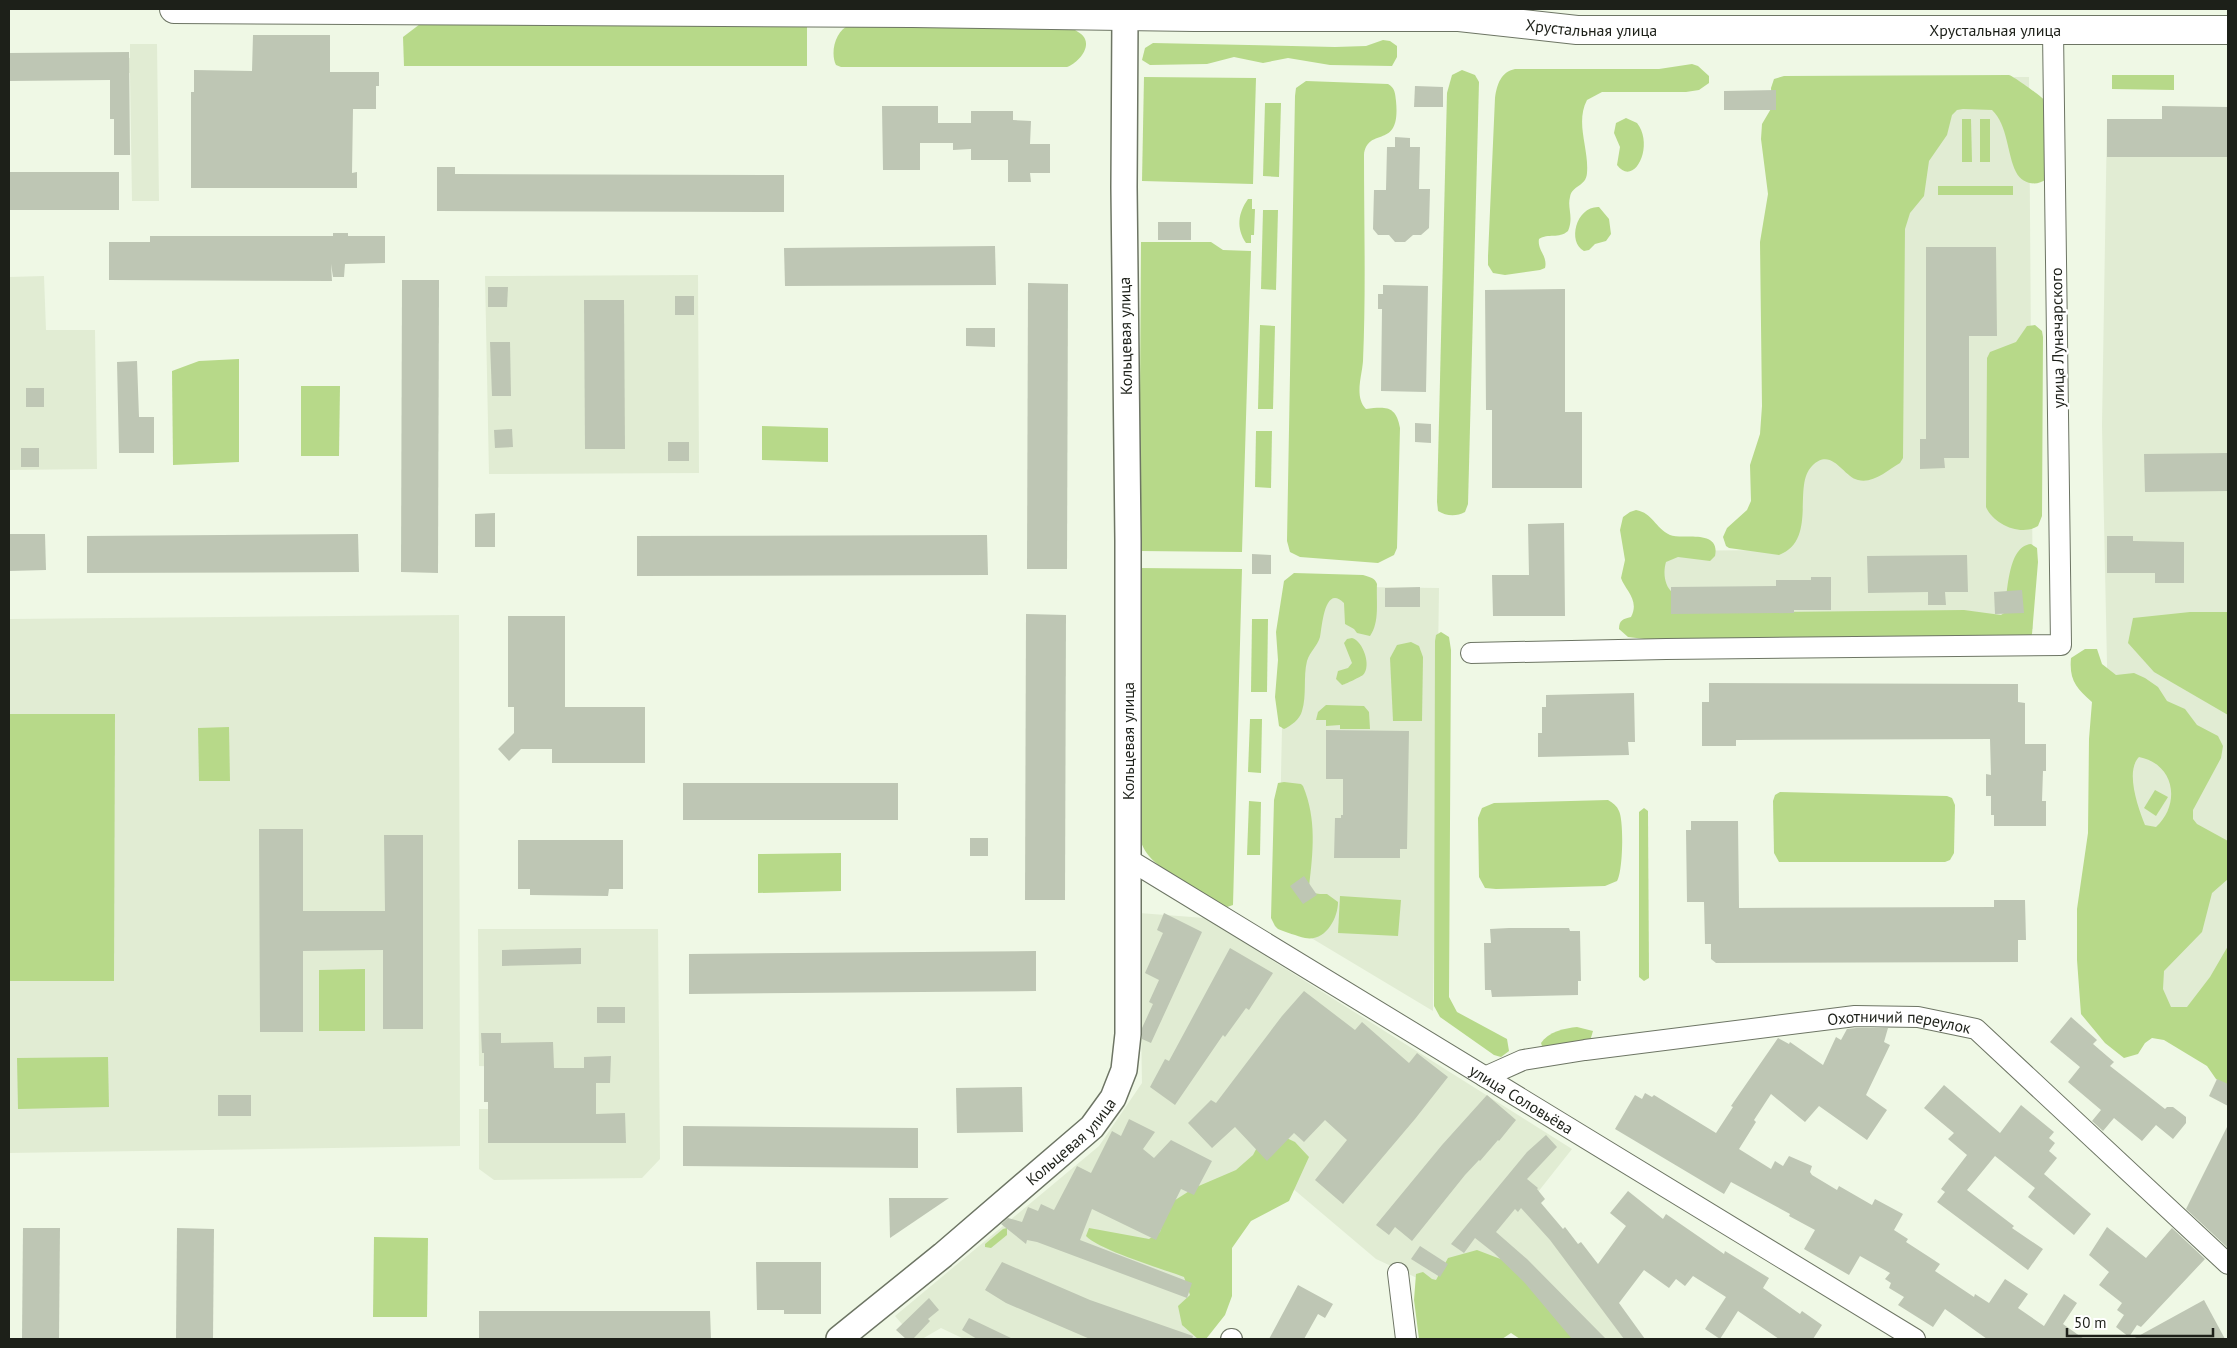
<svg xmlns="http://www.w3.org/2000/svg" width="2237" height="1348" font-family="'PT Sans',sans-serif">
<rect width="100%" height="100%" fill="#eff8e5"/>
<g fill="#e1ecd3">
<path d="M130,44H157L159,201H132L130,73H9V58H130Z"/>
<path d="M1780,77H2029L2033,629L1647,631L1646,551L1784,550Z"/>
<path d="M2107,119H2228V1064L2107,1001V664L2102,426Z"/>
<path d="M698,275L699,473L489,474L485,276Z"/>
<path d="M44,276L46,330H95L97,469L9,470V277Z"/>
<path d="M1285,586L1439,588L1433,1011L1278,918Z"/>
<path d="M459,615L460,1146L9,1153V619Z"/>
<path d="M1139,913L1205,918L1572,1149L1534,1197L1565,1234L1639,1339H1559L1443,1290L1376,1259L1259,1160L1219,1190L1198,1339H964L941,1328L922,1339H915L895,1316L1099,1146L1142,1083Z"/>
<path d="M478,929H658L660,1159L642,1178L494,1180L479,1169V1109H508V1067L479,1066Z"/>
</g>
<g fill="#b7d989" fill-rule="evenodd">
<path d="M424,21L807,22V66H404L403,37Z"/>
<path d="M850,25L1072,28C1076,31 1083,34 1085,39C1090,50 1076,64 1067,67H841L836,65C830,53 835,30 850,25Z"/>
<path d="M1383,40L1390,41L1397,46V57L1392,66L1330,65L1288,58L1263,63L1234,57L1207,64L1150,65L1142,60L1145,48L1153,43L1335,47L1366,46Z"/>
<path d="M1692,64L1698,66L1709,76V83L1699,90L1686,92H1602L1587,100C1575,123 1589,148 1587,173C1586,187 1572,185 1570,197C1567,208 1574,217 1568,231C1559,239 1548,233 1539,239C1537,250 1548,256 1545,268L1540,270L1505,275L1493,273L1488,265V256L1495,98C1497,84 1501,72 1515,69H1659Z"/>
<path d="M1462,70L1475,75L1479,82L1468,504L1465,512C1456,517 1446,516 1438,511L1437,502L1447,93L1452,75Z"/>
<path d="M2009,75C2013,76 2044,98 2046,102V179C2037,187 2022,184 2016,172C2007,154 2008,125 1992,110L1963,109L1957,110L1952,115L1947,135L1929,161L1924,196L1910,213L1905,229L1903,458L1900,463C1888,470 1873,484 1858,480C1843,477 1832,446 1812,466C1792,486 1818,540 1779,555L1729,548L1726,546L1723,537L1727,528L1747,510L1751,501L1750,465L1760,434L1762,406L1760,242L1768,194L1761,139L1762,124L1772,107L1771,88L1774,79L1784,76Z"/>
<path d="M2112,75H2174V90L2112,89Z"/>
<path d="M1144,77L1256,78L1253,184L1142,181Z"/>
<path d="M1306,81L1388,84C1395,88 1395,93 1396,101C1401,152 1368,125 1364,155C1364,223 1366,293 1363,361C1362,376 1354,397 1366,409C1385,407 1396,405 1400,428L1397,548L1394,555L1378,563L1300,557L1290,552L1287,541L1295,96L1296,88Z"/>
<path d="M1265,103H1281L1279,177L1263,176Z"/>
<path d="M1626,118L1637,123C1655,146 1634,188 1617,165L1620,147L1614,133L1616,123Z"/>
<path d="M1962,119H1971L1972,162H1962Z"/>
<rect x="1980" y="119" width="10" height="43"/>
<rect x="1938" y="186" width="75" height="9"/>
<path d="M1248,199H1252V209H1255L1254,235H1251V243H1246C1236,228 1238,213 1248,199Z"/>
<path d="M1599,207L1609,219L1611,234L1606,241L1595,244L1589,250L1584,251C1567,242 1576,206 1599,207Z"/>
<path d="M1263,210H1278L1276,290L1261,289Z"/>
<path d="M1141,242H1211L1223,250L1251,251L1242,552L1139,551Z"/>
<path d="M1260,325L1275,326L1273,409H1258Z"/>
<path d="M2035,325L2042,331L2043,337L2042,516L2038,526C2021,537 1993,524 1986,507L1987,358L1990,352L2016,342L2027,326Z"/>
<path d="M239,359V462L173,465L172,371L199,361Z"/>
<path d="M301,386H340L339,456H301Z"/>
<path d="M762,426L828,428V462L762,460Z"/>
<path d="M1256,431H1272L1271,488L1255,487Z"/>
<path d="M1636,510C1653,513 1655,528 1670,535C1681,540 1721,528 1715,556L1710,561L1678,557L1666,562C1663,572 1664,586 1673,593L1777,612L1964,610L2001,615L2004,613C2008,594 2007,546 2031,544L2037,548L2038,562L2032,634L2030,637L1653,640L1628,637L1619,629C1619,620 1623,619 1631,617C1640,600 1625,590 1621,578L1625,560L1620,530L1623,517L1630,512Z"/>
<path d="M1139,568L1242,569L1233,905L1227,907C1209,896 1161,872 1149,856C1143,849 1140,840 1138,832Z"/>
<path d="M1294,573L1363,575C1370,577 1375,578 1377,584C1376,601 1380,622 1370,636L1357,633L1354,629L1345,624L1344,603C1324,583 1322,629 1320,637C1317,647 1310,651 1307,661C1303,677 1307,695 1302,711C1300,719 1291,726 1284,729L1279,726L1275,697L1278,660L1276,632L1284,581Z"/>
<path d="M2190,612H2228V715L2154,672L2128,643L2133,618Z"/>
<path d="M1252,619H1268L1267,692H1251Z"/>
<path d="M1441,632L1449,637L1451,650L1449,997L1457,1012L1507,1039L1509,1051L1501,1057L1494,1055L1440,1017L1434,1006L1435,641L1436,635Z"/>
<path d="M1352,638C1363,641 1372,666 1363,675C1362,676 1344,685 1342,685L1336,679L1338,671L1348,668L1352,663L1344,643L1347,639Z"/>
<path d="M1411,642L1419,646L1423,657L1422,721H1393L1390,658L1397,645Z"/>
<path d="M2085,649H2097L2102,664L2116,675L2134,673L2145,678L2158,687L2167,701L2185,709L2197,725L2218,736L2223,746L2221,758L2193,810V819L2197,824L2228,841V879L2212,893L2202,932L2164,971L2163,989L2171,1007H2187L2210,977L2228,946V1086L2216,1079L2207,1066L2164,1040L2152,1038L2145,1043L2138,1054L2124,1058L2105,1043L2081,1014L2077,960V909L2088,833L2089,739L2092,702C2076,688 2069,680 2071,658ZM2139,757C2175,764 2181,804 2156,827L2145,825C2138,808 2125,771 2139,757Z"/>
<path d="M1326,705L1364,706L1369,712L1370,729H1340V725L1326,726V720H1316L1318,712Z"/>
<path d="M9,714H115L114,981H9Z"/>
<path d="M1250,719H1262L1261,773L1248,772Z"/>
<path d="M229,727L230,781H199L198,728Z"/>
<path d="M1284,782L1301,784L1303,786C1317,819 1313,853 1309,887C1314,895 1318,894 1327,894L1338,902C1338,919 1325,942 1305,938C1297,936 1286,932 1278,929L1275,926L1271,918L1274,800L1278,783Z"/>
<path d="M2155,790L2168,797L2156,816L2144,808Z"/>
<path d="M1780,792L1947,796L1952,798L1955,805L1954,853L1950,860L1945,862H1779L1774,853L1773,801L1775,795Z"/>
<path d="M1608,800C1613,803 1617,806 1619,811C1624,821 1623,872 1617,881L1605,886L1496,889L1485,888L1479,877L1478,818L1482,808L1494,803Z"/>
<path d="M1249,801L1261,802L1260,855H1247Z"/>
<path d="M1644,808L1648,811L1649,978L1644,981L1639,977V812Z"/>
<path d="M841,853V891L758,893V854Z"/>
<path d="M1340,896L1401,900L1398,936L1338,933Z"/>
<path d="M365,969V1031H319V970Z"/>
<path d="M1577,1027L1593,1031L1590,1041L1543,1049L1541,1043C1548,1032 1565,1028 1577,1027Z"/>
<path d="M108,1057L109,1107L18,1109L17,1058Z"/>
<path d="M1278,1134L1295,1142L1309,1157L1289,1201L1251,1221L1232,1248V1296L1225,1315L1206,1339H1198L1182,1325L1178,1306L1190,1295L1184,1277C1163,1269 1099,1250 1086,1236L1089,1228L1149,1239L1160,1232L1169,1204L1194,1188L1236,1170L1253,1155L1263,1136Z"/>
<path d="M1007,1228V1235L991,1248L985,1247V1244L1003,1229Z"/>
<path d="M374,1237L428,1238L427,1317H373Z"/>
<path d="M1477,1250L1524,1268L1568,1323L1577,1339H1520L1511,1333L1502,1339H1419L1414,1300L1416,1274L1423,1272L1432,1279L1436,1280L1448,1258Z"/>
</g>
<g fill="#bec6b4">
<path d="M253,35H330V72H379V86H376V109H353L352,173L357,172V188H191V92H194V70L252,71Z"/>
<path d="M129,52L130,155H114V119H110V80L9,81V53Z"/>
<path d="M1415,86L1443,87V107H1414Z"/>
<path d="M1776,90V110H1724V91Z"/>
<path d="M882,106H938V123H971V111H1013V120L1031,121L1030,144H1050V173H1030L1031,182H1008V160H971V149L953,150V143H920V170H883Z"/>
<path d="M2162,106L2228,107V157H2107V119H2162Z"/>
<path d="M1395,137L1410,138V147H1420L1419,189H1430L1429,228L1421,235H1413L1405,242H1395L1389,235H1378L1373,229L1374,190H1386L1387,147H1395Z"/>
<path d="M437,167H455V174L784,175V212L437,211Z"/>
<rect x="9" y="172" width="110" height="38"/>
<rect x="1158" y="222" width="33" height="18"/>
<path d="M333,233H348V236H385V263L345,264L344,277H333L331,264L332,281L109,280V242H150V236H333Z"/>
<path d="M995,246L996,285L785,286L784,248Z"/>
<path d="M1926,247H1996L1997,336H1969V458H1944L1945,468L1920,469V439H1926Z"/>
<path d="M402,280H439L438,573L401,572Z"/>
<path d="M1028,283L1068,284L1067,569H1027Z"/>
<path d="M1383,285L1428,286L1426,392L1381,391L1382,309H1378V294H1383Z"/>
<path d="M488,287H508L507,307H488Z"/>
<path d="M1565,289V412H1582V488H1492V410H1486L1485,290Z"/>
<rect x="675" y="296" width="19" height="19"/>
<path d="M584,300H624L625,449H585Z"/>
<path d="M966,328H995V347L966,346Z"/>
<path d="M490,342H510L511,396H492Z"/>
<path d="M137,361L139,417H154V453H119L117,362Z"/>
<rect x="26" y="388" width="18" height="19"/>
<path d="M1415,423L1431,424V443L1415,442Z"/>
<path d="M512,429L513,447L495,448L494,430Z"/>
<rect x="668" y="442" width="21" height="19"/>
<rect x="21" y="448" width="18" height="19"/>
<path d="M2228,453V491L2145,492L2144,454Z"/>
<path d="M495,513V547H475V514Z"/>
<path d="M1564,523L1565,616H1493L1492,575H1529L1528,524Z"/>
<path d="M9,534H45L46,570L9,571Z"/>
<path d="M358,534L359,572L87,573V536Z"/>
<path d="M987,535L988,575L637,576V536Z"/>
<path d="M2107,536H2133V541L2184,542V583H2155V573H2107Z"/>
<path d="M1252,554L1271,555V574H1252Z"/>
<path d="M1967,555L1968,592H1945L1946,605H1928V592L1868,593L1867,556Z"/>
<path d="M1811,577H1831V610H1794V613L1671,614V587L1776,586V580H1811Z"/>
<path d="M1420,587V607H1385V588Z"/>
<path d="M2022,590L2024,613L1995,614L1994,592Z"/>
<path d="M1026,614L1066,615L1065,900H1025Z"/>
<path d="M508,616H565V707H645V763H552V749H521L509,761L498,749L514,733V707H508Z"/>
<path d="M1709,683L2018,684V702L2025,703V744H2046V771H2043L2042,801H2046V826H1994V815H1991V796H1986V774L1991,775L1990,739L1736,740V746H1702V702H1709Z"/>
<path d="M1634,693L1635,742H1628L1629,755L1538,757V733H1542V707H1546V695Z"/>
<path d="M1326,730L1409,731L1407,849H1400V858H1334L1335,818H1341V815H1343V779H1326Z"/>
<rect x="683" y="783" width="215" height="37"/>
<path d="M1691,821H1738L1739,908L1994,907V900H2025L2026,940H2018V962L1716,963L1711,959V944H1705L1704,902H1687L1686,830H1691Z"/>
<path d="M259,829H303V911H385L384,835H423V1029H383V950L303,951V1032H260Z"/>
<rect x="970" y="838" width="18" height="18"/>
<path d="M518,840H623V889H609L608,896L530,895V889H518Z"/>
<path d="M1304,876L1317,895L1303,904L1290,886Z"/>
<path d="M1164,913L1202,932L1151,1043L1142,1039V1028L1153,1004L1149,1002L1159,980L1145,973L1163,933L1157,930Z"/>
<path d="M1509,928H1569L1570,931H1580L1581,981H1578V995L1492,997L1491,990H1485L1484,943H1491L1490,929Z"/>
<path d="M581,948V964L502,966V950Z"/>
<path d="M1230,948L1273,973L1249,1010L1246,1008L1225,1037L1223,1035L1175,1105L1150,1087L1165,1059L1169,1061Z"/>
<path d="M1036,951V991L689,994V954Z"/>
<path d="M1304,991L1355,1030L1362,1022L1409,1063L1417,1053L1448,1077L1415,1119L1343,1204L1315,1180L1347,1140L1325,1120L1304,1142L1294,1133L1267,1161L1235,1127L1212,1148L1188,1123L1211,1100L1216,1103L1282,1016Z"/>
<rect x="597" y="1007" width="28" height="16"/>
<path d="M2071,1017L2097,1040L2093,1044L2114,1062L2110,1066L2165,1109L2167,1107H2173L2186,1117V1123L2173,1139L2156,1125L2142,1141L2114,1118L2103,1131L2092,1121L2101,1110L2068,1082L2080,1067L2050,1042Z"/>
<path d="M1856,1028H1888L1884,1042L1890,1045L1866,1095L1887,1110L1867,1140L1819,1106L1805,1122L1771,1094L1754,1120L1756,1122L1739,1149L1771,1169L1775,1161L1783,1166L1789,1156L1812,1166L1810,1172L1812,1175L1837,1190L1839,1186L1872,1205L1875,1199L1903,1214L1894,1230L1908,1239L1906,1242L1940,1264L1935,1271L1974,1297L1975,1294L1989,1303L2005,1279L2028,1294L2018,1308L2044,1326L2064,1294L2077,1303L2063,1324L2084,1339H1987L1945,1309L1933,1327L1898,1305L1904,1297L1889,1288L1891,1283L1885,1279L1890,1273L1860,1256L1849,1275L1804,1249L1815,1230L1789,1216L1790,1214L1731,1182L1724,1194L1615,1129L1635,1095L1642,1099L1645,1093L1652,1097L1654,1095L1716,1133L1733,1107L1731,1106L1778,1038L1789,1044L1790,1042L1823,1065L1836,1037L1841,1040L1847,1029Z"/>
<path d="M481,1033H501V1043L553,1042L554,1068H584V1057L611,1056L610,1083H596V1114L625,1113L626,1143H488V1102H484V1053H482Z"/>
<path d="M2217,1079L2228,1084V1106L2209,1096Z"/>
<path d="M1944,1085L2000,1133L2021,1105L2054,1132L2049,1138L2055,1143L2049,1151L2057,1158L2044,1174L2091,1214L2074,1235L2028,1197L2035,1188L1995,1156L1967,1190L2014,1226L2012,1228L2043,1249L2028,1270L1937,1202L1945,1192L1941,1189L1967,1155L1948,1139L1954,1133L1924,1108Z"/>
<path d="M1022,1087L1023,1132L957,1133L956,1088Z"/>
<rect x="218" y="1095" width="33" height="21"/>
<path d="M1487,1095L1516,1120L1499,1141L1498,1140L1480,1161L1479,1160L1465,1175L1412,1241L1395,1227L1389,1235L1376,1225L1442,1145Z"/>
<path d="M1129,1119L1155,1132L1143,1149L1154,1158L1171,1140L1212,1161L1194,1195L1181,1189L1156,1240L1092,1209L1080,1240L1192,1283L1187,1298L1037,1242L1027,1240L1026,1244L1001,1224L1008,1218L1022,1222L1028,1207L1038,1211L1041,1204L1054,1210L1077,1166L1091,1173L1112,1131L1121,1136Z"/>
<path d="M2228,1125V1248L2186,1209Z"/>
<path d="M683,1126L918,1128V1168L683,1166Z"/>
<path d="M1546,1135L1557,1147L1527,1179L1538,1188L1537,1189L1545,1199L1541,1203L1563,1229L1565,1227L1578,1244L1581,1242L1598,1264L1626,1226L1610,1213L1628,1191L1663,1219L1666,1214L1724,1254L1725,1251L1769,1278L1763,1288L1800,1314L1802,1311L1822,1325L1813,1339H1779L1738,1311L1720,1339L1705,1329L1726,1297L1693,1276L1685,1286L1676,1279L1669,1288L1644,1270L1619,1303L1645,1339H1624L1550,1240L1521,1208L1518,1212L1515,1209L1496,1232L1527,1259L1606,1339H1572L1524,1282L1494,1253L1475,1238L1464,1253L1451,1244L1527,1152Z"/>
<path d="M889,1198H949L890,1238Z"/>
<path d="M2107,1227L2146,1258L2172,1228L2205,1259L2141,1327L2137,1325L2129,1337L2116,1327L2124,1315L2117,1310L2122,1303L2099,1285L2109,1272L2089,1255Z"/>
<path d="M23,1228H60L59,1339H22Z"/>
<path d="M177,1228L214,1229L213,1339H176Z"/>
<path d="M1420,1246L1448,1264L1440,1277L1411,1259Z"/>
<path d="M756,1262H821V1314H784V1310H757Z"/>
<path d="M1002,1262L1090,1300L1193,1336L1192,1339H1090L1006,1303L985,1290Z"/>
<path d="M1298,1285L1333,1304L1325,1318L1318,1314L1304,1339H1269Z"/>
<path d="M929,1298L939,1310L928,1319L930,1321L913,1339H906L896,1330Z"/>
<path d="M2204,1300L2225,1339H2133Z"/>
<path d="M479,1311H710L711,1339H479Z"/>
<path d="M969,1318L1013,1339H977L962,1330Z"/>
</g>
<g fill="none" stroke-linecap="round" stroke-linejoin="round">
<defs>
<g id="minor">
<path d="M1471,653L1666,649L2061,645L2053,31"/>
<path id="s1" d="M1128,859L1915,1339"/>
<path id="s2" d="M1485,1077L1523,1060L1585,1050L1855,1016L1918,1017L1976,1029L2228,1264"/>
<path d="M1398,1273L1406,1339"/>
<path d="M1231,1339H1232"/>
</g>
<g id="tertiary">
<path id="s3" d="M839,1339L943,1255L1092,1127L1113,1098L1124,1070L1128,1034V541L1124,187L1125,16"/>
</g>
<g id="secondary">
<path id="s4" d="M174,9L912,13L1194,17H1459L1577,30H2228"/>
</g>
</defs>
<use href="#minor" stroke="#6d7564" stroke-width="22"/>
<use href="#tertiary" stroke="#6d7564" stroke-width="28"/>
<use href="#secondary" stroke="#6d7564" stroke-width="30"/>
<use href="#minor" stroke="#fff" stroke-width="20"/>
<use href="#tertiary" stroke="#fff" stroke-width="25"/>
<use href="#secondary" stroke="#fff" stroke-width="28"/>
</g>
<g text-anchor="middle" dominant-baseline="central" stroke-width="5" stroke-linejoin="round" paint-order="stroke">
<g font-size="16" fill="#1d2019" stroke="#fff">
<text stroke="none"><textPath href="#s4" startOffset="1418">Хрустальная улица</textPath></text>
<text stroke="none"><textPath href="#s4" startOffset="1822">Хрустальная улица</textPath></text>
<text transform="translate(1125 336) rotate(-91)">Кольцевая улица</text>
<text transform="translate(2057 338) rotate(-91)">улица Луначарского</text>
<text transform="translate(1128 741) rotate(-90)">Кольцевая улица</text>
<text stroke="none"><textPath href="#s2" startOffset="421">Охотничий переулок</textPath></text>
<text stroke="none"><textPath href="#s1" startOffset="461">улица Соловьёва</textPath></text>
<text stroke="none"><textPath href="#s3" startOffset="305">Кольцевая улица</textPath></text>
</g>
</g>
<rect width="2237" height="1348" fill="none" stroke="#1d2019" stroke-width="20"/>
<path d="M2067 1328v8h146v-8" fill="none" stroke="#1d2019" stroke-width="2.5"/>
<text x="2074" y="1328" font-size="15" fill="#1d2019" stroke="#ffffff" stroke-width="4" paint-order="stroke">50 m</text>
</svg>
